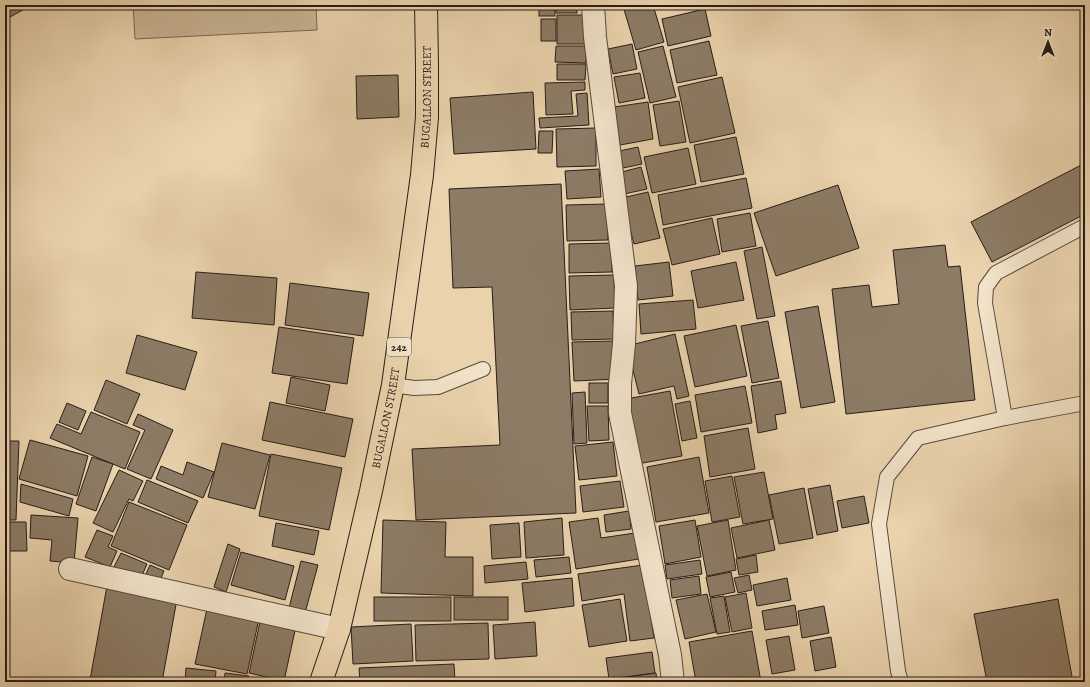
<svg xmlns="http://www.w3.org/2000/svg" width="1090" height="687" font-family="Alegreya,serif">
<rect width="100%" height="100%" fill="#e9d2ac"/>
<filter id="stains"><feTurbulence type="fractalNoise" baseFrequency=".005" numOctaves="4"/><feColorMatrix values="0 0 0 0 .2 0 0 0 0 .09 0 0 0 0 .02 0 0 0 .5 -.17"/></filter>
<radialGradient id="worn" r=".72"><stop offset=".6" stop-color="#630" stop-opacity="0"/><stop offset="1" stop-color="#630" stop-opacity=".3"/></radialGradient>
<path fill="#c8b393" stroke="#786856" d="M133,5H316L317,30L135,39Z"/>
<g fill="#8c7b65" stroke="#281d18">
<path d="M5,5H32L10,17L5,9Z"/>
<rect x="539" y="5" width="16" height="11"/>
<rect x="556" y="5" width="21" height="8"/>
<path d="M627,5H653L664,42L636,50L623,6Z"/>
<path d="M705,9L711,36L668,46L662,19Z"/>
<path d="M557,15H584L585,44H557Z"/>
<rect x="541" y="19" width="15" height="22"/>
<path d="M709,41L717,75L677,83L670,50Z"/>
<path d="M632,44L637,69L613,74L608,49Z"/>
<path d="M556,46H586V63L555,62Z"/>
<path d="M663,46L676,97L650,103L638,52Z"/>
<path d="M557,64H586L585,80H557Z"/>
<path d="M640,73L645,98L619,103L614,77Z"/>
<path d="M398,75L399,117L357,119L356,76Z"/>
<path d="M722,77L735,133L690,143L678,87Z"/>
<path d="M585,82V90L571,91L573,114L546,115L545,83Z"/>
<path d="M533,92L536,149L454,154L450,98Z"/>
<path d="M587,93L589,125L540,128L539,118L578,116L576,94Z"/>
<path d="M679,101L686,142L660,146L653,105Z"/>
<path d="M648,102L653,139L620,145L614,107Z"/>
<path d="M596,128V166L557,167L556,129Z"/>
<path d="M539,131H553L552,153H538Z"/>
<path d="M736,137L744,174L701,182L694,145Z"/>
<path d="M638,147L642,164L623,168L619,151Z"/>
<path d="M688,148L696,184L652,193L644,157Z"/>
<path d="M1085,163V214L992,262L971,222Z"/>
<path d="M641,167L647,189L624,194L618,173Z"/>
<path d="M599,169L601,197L567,199L565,171Z"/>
<path d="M746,178L752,208L663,225L658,195Z"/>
<path d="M561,184L576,513L416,520L412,449L500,445L492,287L453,288L449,189Z"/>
<path d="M838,185L859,248L776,276L754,213Z"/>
<path d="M648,192L660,238L634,244L622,198Z"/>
<path d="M607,204L608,240L567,241L566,205Z"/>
<path d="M750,213L756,246L722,252L717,219Z"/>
<path d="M712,218L720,254L672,265L663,229Z"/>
<path d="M612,243V272L569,273V244Z"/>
<path d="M945,245L948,267L960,266L975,400L846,414L832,289L869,285L872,307L899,304L893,250Z"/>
<path d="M762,247L775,316L757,319L744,251Z"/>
<path d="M669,262L673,296L638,300L635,266Z"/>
<path d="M736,262L744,300L698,308L691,271Z"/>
<path d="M196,272L277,278L274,325L192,318Z"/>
<path d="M614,275L615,308L570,310L569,276Z"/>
<path d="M290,283L369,293L363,336L285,325Z"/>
<path d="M693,300L696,329L641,334L639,304Z"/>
<path d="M818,306L835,402L801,408L785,312Z"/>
<path d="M613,311L614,339L572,340L571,312Z"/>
<path d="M768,321L779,378L752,383L741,326Z"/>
<path d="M736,325L747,376L695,387L684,336Z"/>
<path d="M279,327L354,338L347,384L272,373Z"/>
<path d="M675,334L689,396L677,399L674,386L639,394L627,346Z"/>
<path d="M137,335L197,352L185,390L126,373Z"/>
<path d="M616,341L617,379L574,381L572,342Z"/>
<path d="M291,377L330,385L325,411L286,403Z"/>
<path d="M106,380L140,394L127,424L94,410Z"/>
<path d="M781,381L786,413L775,415L777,429L758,433L751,386Z"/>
<rect x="589" y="383" width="19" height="20"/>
<path d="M745,386L752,423L701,432L695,395Z"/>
<path d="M670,391L682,456L637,464L626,399Z"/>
<path d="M585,392L587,443L574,444L572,393Z"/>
<path d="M690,401L697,438L682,441L675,404Z"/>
<path d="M270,402L353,419L345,457L262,440Z"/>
<path d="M67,403L86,411L78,430L59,422Z"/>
<path d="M587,406H608L609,440L589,441Z"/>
<path d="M91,412L140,432L125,469L50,438L57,424L81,434Z"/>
<path d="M138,414L173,430L151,479L127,469L145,430L133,425Z"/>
<path d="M748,428L755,469L710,477L704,436Z"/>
<path d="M30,440L88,456L77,496L19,479Z"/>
<path d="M5,441H19L16,520H5Z"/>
<path d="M613,442L617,476L579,480L575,446Z"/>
<path d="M222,443L270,455L255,509L208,497Z"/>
<path d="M271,454L342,468L329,530L259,516Z"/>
<path d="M92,457L113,464L96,511L76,504Z"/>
<path d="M699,457L709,513L656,522L647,467Z"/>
<path d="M187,462L214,472L203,498L156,479L161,466L183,475Z"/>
<path d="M119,470L143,481L133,501L129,499L113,532L93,523Z"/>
<path d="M764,472L773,519L743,524L734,477Z"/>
<path d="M732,476L740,517L712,522L705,481Z"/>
<path d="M147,480L198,501L188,523L138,502Z"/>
<path d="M620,481L624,507L583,512L580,486Z"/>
<path d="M21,484L73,499L69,516L20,502Z"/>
<path d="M830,485L838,531L817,535L808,489Z"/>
<path d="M804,488L813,538L779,544L769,495Z"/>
<path d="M864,496L869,523L842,528L837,501Z"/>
<path d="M129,502L187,525L169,570L111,546Z"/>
<path d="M629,511L631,529L606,532L604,515Z"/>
<path d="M31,515L78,518L74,563L50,561L52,540L30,538Z"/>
<path d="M562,518L564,555L526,558L524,522Z"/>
<path d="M598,518L601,538L635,533L639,559L576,569L569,522Z"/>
<path d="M383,520L446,522L445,557H473V596L381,593Z"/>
<path d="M695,520L701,557L665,564L659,526Z"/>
<path d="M728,520L736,570L707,576L697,526Z"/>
<path d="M769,520L775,550L737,558L731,528Z"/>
<path d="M5,522H26L27,551H5Z"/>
<path d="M276,523L319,531L314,555L272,546Z"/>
<path d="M519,523L521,557L492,559L490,525Z"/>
<path d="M97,530L113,536L108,547L117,551L110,567L85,557Z"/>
<path d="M228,544L240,549L226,592L214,587Z"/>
<path d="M241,552L294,566L285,600L231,585Z"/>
<path d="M121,553L147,564L140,580L113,569Z"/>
<path d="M756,555L758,572L739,575L736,559Z"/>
<path d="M569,557L571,573L536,577L534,560Z"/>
<path d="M700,560L702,574L667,579L665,565Z"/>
<path d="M301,561L318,565L305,613L289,608Z"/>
<path d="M526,562L528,579L485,583L484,566Z"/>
<path d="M150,565L164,571L157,587L143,581Z"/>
<path d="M643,565L654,638L630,641L624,594L582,601L578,574Z"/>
<path d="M731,572L735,592L710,597L706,577Z"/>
<path d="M749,575L752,590L738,593L734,578Z"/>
<path d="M699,576L701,594L672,598L670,580Z"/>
<path d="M572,578L574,606L525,612L522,583Z"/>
<path d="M787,578L791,600L757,606L753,585Z"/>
<path d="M107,586L177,599L162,682H102L90,680Z"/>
<path d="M746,593L752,628L732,632L725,597Z"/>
<path d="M707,594L716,632L685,639L676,600Z"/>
<path d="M724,596L730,632L717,634L710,598Z"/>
<rect x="374" y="597" width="77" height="24"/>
<rect x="454" y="597" width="54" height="23"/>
<path d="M620,599L627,641L589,647L582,605Z"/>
<path d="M1058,599L1073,682H987L974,614Z"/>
<path d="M208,604L260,614L247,674L195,664Z"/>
<path d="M795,605L798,625L765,630L762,611Z"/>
<path d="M824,606L829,633L802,638L798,611Z"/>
<path d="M261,617L296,626L284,681L249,673Z"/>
<path d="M535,622L537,656L495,659L493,625Z"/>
<path d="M488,623L489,659L416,661L415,625Z"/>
<path d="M411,624L413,661L353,664L351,627Z"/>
<path d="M752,631L761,682H696L689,642Z"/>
<path d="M789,636L795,670L772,674L766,640Z"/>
<path d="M831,637L836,667L815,671L810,641Z"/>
<path d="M652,652L655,673L609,679L606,658Z"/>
<path d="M454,664L455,682H360L359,668Z"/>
<path d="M186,668L216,671L215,682H185Z"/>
<path d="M225,673L249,676L248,682H224Z"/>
<path d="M656,673L657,682H606V680Z"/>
<path d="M253,678L276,682H252Z"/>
<path d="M40,680L53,682H40Z"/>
</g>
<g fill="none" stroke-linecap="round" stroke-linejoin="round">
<defs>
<g id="lane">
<path d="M393,385L414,388L438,387L483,369"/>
<path d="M1005,418L985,303L986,287L996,273L1085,226"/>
<path d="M901,682L898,671L879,524L887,477L918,438L1005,418L1085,403"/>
</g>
<g id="street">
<path d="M593,5L595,37L626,286L624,344L620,384V413L670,655L673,682"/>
<path d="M70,569L339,629"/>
</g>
<g id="primary">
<path id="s1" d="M321,682L339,629L371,491L393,385L422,175L427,117V64L426,5"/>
</g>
</defs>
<use href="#lane" stroke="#584a3d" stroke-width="16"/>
<use href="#street" stroke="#584a3d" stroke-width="24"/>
<use href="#primary" stroke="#281d18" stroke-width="24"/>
<use href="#lane" stroke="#f1e2c9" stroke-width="14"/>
<use href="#street" stroke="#f1e2c9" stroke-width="22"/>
<use href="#primary" stroke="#e9d2ac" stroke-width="22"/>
</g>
<g text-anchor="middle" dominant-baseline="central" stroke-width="3" stroke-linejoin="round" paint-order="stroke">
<rect fill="#f1e2c9" stroke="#64584d" stroke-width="1" x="387" y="338" width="24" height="18" rx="3"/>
<g font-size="11" font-weight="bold" fill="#281d18">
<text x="399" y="347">242</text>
</g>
<g font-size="12" fill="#281d18" stroke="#f1e2c9">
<text stroke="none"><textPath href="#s1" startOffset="596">BUGALLON STREET</textPath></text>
<text stroke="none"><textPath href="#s1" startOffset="272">BUGALLON STREET</textPath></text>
</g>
</g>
<rect width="1090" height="687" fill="none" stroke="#e9d2ac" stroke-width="20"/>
<rect x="6" y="6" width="1078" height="675" fill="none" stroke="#281d18" stroke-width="2"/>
<rect x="10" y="10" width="1070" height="667" fill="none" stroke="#281d18"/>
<g transform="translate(1048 42)" stroke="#f1e2c9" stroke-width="3" paint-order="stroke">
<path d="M0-3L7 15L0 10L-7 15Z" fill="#281d18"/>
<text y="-6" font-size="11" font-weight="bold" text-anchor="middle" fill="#281d18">N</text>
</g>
<rect width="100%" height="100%" filter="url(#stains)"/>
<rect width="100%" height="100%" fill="url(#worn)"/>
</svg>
